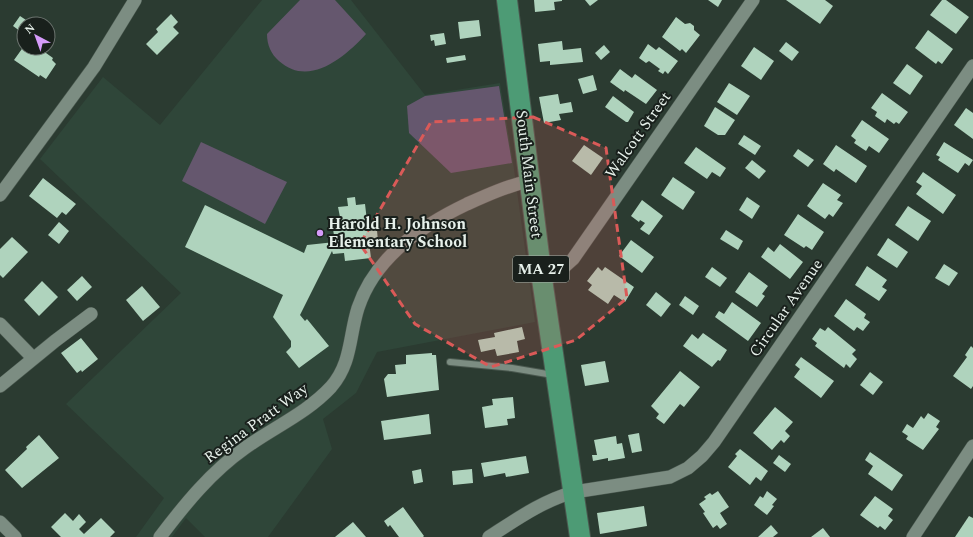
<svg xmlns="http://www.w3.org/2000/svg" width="973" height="537" font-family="Spectral,serif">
<rect width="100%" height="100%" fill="#2b3b31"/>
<path fill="#2f4639" d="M262,0H351L425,95L500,83L513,162L535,322L377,352L356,393L323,419L332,449L268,537H205L186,518L172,537H136L164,498L66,404L181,293L40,159L103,77L160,125Z"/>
<g fill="#65576e">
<path d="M300,0H335L366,34C345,57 309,88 279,61C271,54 267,45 267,34Z"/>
<path d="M499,86L512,163L451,173L409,133L407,106L425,96Z"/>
<path d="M201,142L287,182L265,224L182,181Z"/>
</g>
<g fill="#afd3bd">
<path d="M534,0H562V1L554,2L555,10L535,12Z"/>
<path d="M585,0H598L590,6Z"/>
<path d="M708,0H722L718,7Z"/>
<path d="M786,0H825L833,6L820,24Z"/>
<path d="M942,0H946L969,17L956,34L930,15Z"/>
<path d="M171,14L178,22L173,27L179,33L157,55L146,44L158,32L156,29Z"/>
<path d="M20,16L32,24H24V34L13,26Z"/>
<path d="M676,17L685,24L690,23L694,26V30L700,35L686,53L682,49L680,51L662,37Z"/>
<path d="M479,20L481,36L460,39L458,22Z"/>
<path d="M928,30L953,49L942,64L938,61L936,64L915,48Z"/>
<path d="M444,33L446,44L435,46L434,40L431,41L430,35Z"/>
<path d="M562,41L563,50L581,48L583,62L550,65V61L540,62L538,44Z"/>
<path d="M786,42L799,52L792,61L779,51Z"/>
<path d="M648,44L656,50L659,47L678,61L668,74L665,71L663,74L658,71L660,69L649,61L646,63L639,58Z"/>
<path d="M604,45L610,52L601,60L595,53Z"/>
<path d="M24,46V48H39L53,58L52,60L56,64L46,79L40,75L39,77L14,60Z"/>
<path d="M754,47L774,61L761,80L741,66Z"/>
<path d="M465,55L466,60L447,63L446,58Z"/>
<path d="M907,64L923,76L910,95L893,83Z"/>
<path d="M620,69L632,78L635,74L657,90L646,104L625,90L624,92L610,82Z"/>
<path d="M593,75L597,90L583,94L578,79Z"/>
<path d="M729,83L750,96L737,115L717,102Z"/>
<path d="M882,93L908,112L899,124L896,122L894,124L887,119L885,123L875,116L877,112L871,108Z"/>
<path d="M558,94L560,104L571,102L573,112L559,114L561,120L544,123L539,97Z"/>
<path d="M613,96L634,112L628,122H626L605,107Z"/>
<path d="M715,107L735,120L725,135H718L704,126Z"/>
<path d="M966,108L973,113V139L954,125Z"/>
<path d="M862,120L889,139L879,153L869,146L866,151L854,143L856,140L851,136Z"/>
<path d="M744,135L761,146L755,155L738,144Z"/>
<path d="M944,142L973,160L969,166L965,163L958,173L938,160L940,157L936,155Z"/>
<path d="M584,145L603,158L591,175L572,161Z"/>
<path d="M836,145L867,166L856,183L836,169L834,172L823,164Z"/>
<path d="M696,147L726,168L720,177L712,172L707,179L684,163Z"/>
<path d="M798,149L814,160L808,167L793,156Z"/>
<path d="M752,160L766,171L759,179L745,168Z"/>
<path d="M923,172L956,195L943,214L916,194L922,186L916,182Z"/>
<path d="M673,177L695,192L683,210L661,195Z"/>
<path d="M43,178L76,204L66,215L62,212L57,218L29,196Z"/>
<path d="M823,183L841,195L837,200L843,203L833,217L829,214L825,219L807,206Z"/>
<path d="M355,197L356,205L365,204L367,221L376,220L378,241L369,242L371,258L345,261L344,253L333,254L332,251L300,315L305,321L307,319L329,346L299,368L286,352L291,347V341L273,317L283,295L185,247L205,205L304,253L307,245L335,242L333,229L336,228L335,218L340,217L338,207L348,206L347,198Z"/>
<path d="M747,197L760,206L752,219L739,210Z"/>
<path d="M642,200L663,216L649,235L640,229L645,223L640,220L639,222L631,216Z"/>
<path d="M908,206L931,221L918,241L895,225Z"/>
<path d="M798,214L824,232L812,250L806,246L804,248L784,235Z"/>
<path d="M59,222L69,231L59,244L48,235Z"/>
<path d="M726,230L743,241L738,250L720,239Z"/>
<path d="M12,237L28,252L3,278L0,275V249Z"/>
<path d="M888,238L908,252L897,268L877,255Z"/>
<path d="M631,240L654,257L642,273L619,256Z"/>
<path d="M780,244L803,262L790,279L761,257L768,247L774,252Z"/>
<path d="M944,264L958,273L949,286L935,278Z"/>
<path d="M867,266L887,280L882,287L887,290L879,301L855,285Z"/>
<path d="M598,267L602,271L605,267L634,287L625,302L614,295L608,304L588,290L592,285L587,281Z"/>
<path d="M712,267L727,278L720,287L705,277Z"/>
<path d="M749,272L768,286L762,294L765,296L757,307L735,292Z"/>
<path d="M82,276L92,287L77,301L67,290Z"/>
<path d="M42,281L58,297L39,316L24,300Z"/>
<path d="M142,286L160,307L143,321L126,300Z"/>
<path d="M656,292L671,304L661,317L646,305Z"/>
<path d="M685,296L699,306L693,315L679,305Z"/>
<path d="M846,299L866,314L864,318L870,322L863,331L857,327L854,331L834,316Z"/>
<path d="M732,302L761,323L748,341L715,317L719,311L724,314Z"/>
<path d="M522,327L525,339L517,341L519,352L497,356L495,349L481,352L478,340L495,337L494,333Z"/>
<path d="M828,327L856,350L852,354L857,359L850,368L846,364L844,368L815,346L817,343L812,339L820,328L825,331Z"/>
<path d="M703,333L727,350L720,361L718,360L712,367L683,346L692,334L698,339Z"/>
<path d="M81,338L98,359L82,372L81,370L77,373L61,353Z"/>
<path d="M971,346L973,348V386L971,389L953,376L967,357L965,355Z"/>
<path d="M432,353V355H436L439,390L387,397L384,379L388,374H396L395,365L406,364V355Z"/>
<path d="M801,357L834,381L821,398L794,377L800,369L795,365Z"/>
<path d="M605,361L609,382L585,386L581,365Z"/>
<path d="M680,371L700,387L684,407L680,404L664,424L656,418L659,414L651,406Z"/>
<path d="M870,372L883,382L873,395L860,385Z"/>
<path d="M513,397L515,418L507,419L508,425L485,428L482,407L493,405L492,399Z"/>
<path d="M775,407L793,422L785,431L790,436L784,443L781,440L772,450L753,433Z"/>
<path d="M928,413L940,421L936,427L939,429L923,450L906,439L908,436L902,432L907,424L913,428L921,416L924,419Z"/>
<path d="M429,414L431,434L384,440L381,421Z"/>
<path d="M639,433L642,451L632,453L628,435Z"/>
<path d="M39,435L59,458L22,488L5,470L27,449L26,447Z"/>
<path d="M616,436L617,444L622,443L625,458L608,461V458L593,461L592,455H597L594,440Z"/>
<path d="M740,449L768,471L761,481L756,477L750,485L728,467L737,456L735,454Z"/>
<path d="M870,452L903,475L892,491L868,474L873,466L865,460Z"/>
<path d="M779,455L791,464L785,472L773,463Z"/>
<path d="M526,456L529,473L506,477L505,473L484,477L481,463Z"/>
<path d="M421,469L423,482L414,484L412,471Z"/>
<path d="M472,469L473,483L453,485L452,471Z"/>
<path d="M718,491L729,507L720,513L727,524L720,529L717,525L713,528L703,513L705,512L699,504L706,499L704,497L710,493L712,495Z"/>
<path d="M767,491L777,499L772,505L774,506L767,515L754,505L760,496L763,498Z"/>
<path d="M875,496L893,509L888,516L893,520L885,530L880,526L878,528L860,515Z"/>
<path d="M644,506L647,526L600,534L597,513Z"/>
<path d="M403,507L424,536L423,537H399L390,525L388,527L384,521Z"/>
<path d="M65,513L73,521L79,514L86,522L79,529L84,534L101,518L115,532L110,537H61L51,527Z"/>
<path d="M969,516L973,518V537H955Z"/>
<path d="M353,522L366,537H335Z"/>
<path d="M771,525L778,533L773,537H758Z"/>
<path d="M823,528L830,537H811Z"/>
</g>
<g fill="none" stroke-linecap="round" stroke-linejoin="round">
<defs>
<path id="service" d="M450,362L512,368L553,375"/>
<g id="minor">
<path d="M0,195L94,67L135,0"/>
<path d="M542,279L555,275L573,259L753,0"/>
<path d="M0,324L33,358"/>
<path d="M0,386L55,341L91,314"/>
<path d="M0,522L15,537"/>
<path d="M160,537C185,504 211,472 245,448C274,427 307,413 331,387C352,363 349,336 358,308C375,257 421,226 467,204C487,195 507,186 529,181"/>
<path d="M489,537C517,519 542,501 574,492L670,477L688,468L702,456L714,442L973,66"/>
<path d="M913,537L973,446"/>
</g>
<path id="primary" d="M507,0L542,279L580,537"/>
</defs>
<use href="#service" stroke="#4a584f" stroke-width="8"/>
<use href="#minor" stroke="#4a584f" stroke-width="14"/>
<use href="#primary" stroke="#4a584f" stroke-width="22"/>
<use href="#service" stroke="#7c8d82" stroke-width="6"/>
<use href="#minor" stroke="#7c8d82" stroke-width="13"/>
<use href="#primary" stroke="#4d9b75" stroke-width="20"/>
</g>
<path fill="#da5a58" fill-opacity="0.2" stroke="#da5a58" stroke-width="3" stroke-dasharray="8 5" stroke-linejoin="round" d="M533,117L606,148L627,298L576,340L491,367L415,324L360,244L431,122Z"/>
<circle fill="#d69bfa" stroke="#19201c" stroke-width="1.5" cx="320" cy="233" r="4"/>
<g text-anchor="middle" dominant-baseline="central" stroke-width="4" stroke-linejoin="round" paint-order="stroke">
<rect fill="#19201c" stroke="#a8b2ac" stroke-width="1" x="513" y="256" width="56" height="26" rx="3"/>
<g font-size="15" font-weight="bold" fill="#e6f0ea">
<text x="541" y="269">MA 27</text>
</g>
<g font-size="16" fill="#e6f0ea" stroke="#19201c">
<text transform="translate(638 135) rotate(-55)">Walcott Street</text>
<text transform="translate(529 174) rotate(83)">South Main Street</text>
<text transform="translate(786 308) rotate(-55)">Circular Avenue</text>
<text transform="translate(256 423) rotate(-36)">Regina Pratt Way</text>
</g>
<g font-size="16" font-weight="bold" fill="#e6f0ea" stroke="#19201c" text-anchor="start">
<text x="328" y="224">Harold H. Johnson<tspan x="328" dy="18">Elementary School</tspan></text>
</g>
</g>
<g transform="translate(36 36) rotate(319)"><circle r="19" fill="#19201c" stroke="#6b736e"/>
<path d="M0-3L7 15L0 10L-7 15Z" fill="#d69bfa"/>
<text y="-6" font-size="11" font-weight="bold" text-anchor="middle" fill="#e6f0ea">N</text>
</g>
</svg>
